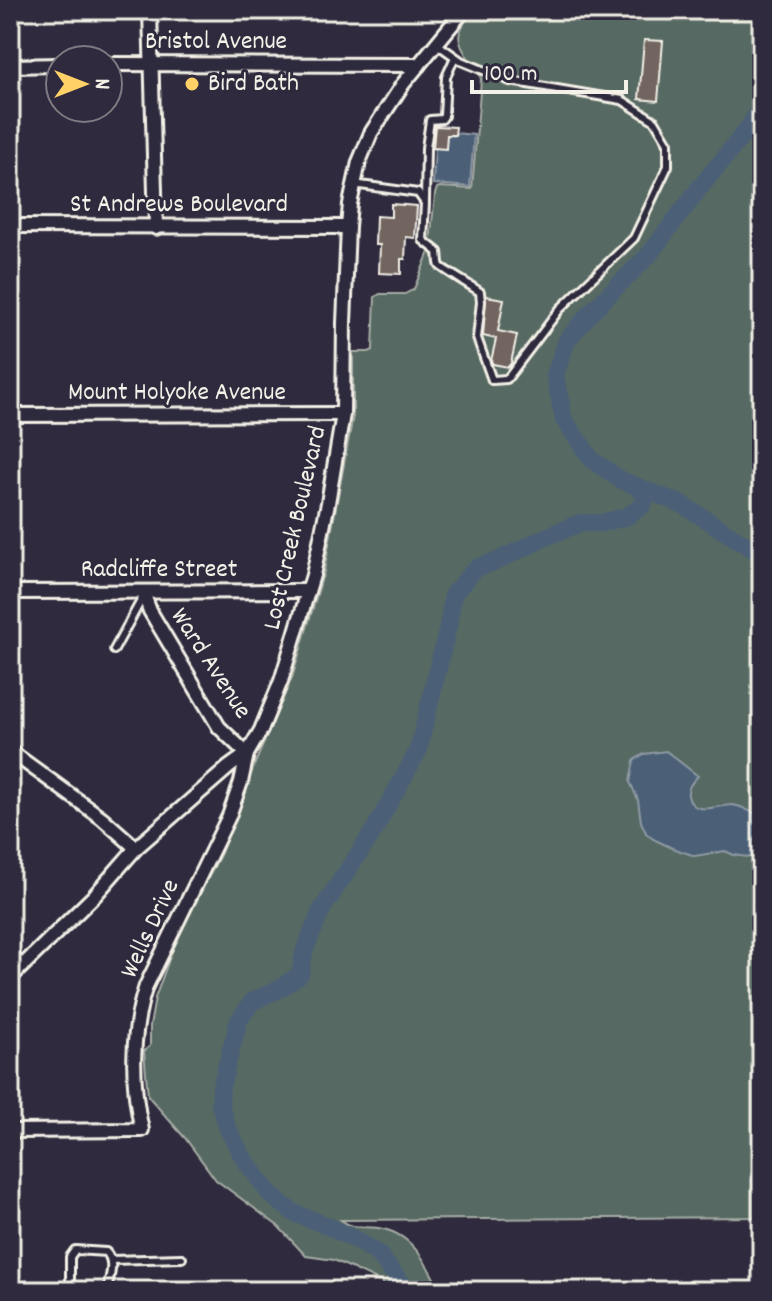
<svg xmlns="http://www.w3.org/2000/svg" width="772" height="1301" font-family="Dekko,sans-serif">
<rect width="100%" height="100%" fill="#2f2a3d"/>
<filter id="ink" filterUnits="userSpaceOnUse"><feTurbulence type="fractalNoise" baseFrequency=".0125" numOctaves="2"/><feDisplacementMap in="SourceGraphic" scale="16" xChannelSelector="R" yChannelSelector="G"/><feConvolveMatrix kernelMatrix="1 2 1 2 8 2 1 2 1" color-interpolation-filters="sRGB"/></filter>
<g filter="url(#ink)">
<path fill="#576962" stroke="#a6ada5" stroke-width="2" d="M473,10H762V1217L341,1220C355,1231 367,1225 383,1229C413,1235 428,1265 440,1291H389L381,1282L334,1260L306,1256L278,1226L216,1180L185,1138L148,1096L144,1051L150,1046V1026L155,998L175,943L221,853L256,761L292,678L324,571L353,416V352H369L373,350L375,297L380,294H405L414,289L429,252L435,194L437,188L440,187L472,189L481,79C479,72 476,68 471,62C453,38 457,33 473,10Z"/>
<g fill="#4c6077" stroke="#8f9aa4" stroke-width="2">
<path d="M455,133L474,135L470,187L433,184L435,148L447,135L454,136Z"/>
<path d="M666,751L698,776C692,782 685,790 689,799C695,816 719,805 732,805C739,805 749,811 756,814L762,813V859L734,855L725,851L695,856L672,848L653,839L646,833L641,822L638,800L630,782L634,760L644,754Z"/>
</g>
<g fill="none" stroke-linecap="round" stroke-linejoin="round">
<g stroke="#4c6077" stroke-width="18">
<path d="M762,106L747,130L698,190L648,256L596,307L567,340L555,375L564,420L592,460L621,480L683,505L762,555"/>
<path d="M408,1291L378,1254L358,1241L328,1226L294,1213L271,1195L244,1159L228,1129L220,1105L221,1087L239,1020L253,1001L281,988L300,974L305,949L322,909L373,832L418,751L448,627L453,594L476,568L497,561L548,536L580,523H600L626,517L643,505L645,495L638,488"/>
</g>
</g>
<g fill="#726561" stroke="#f4f1e8" stroke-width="2">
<path d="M644,40L663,41L658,101L639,99Z"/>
<path d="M435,126L456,127L455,135H447L446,149L433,148Z"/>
<path d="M391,204L417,206L415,238L406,237L405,259H401V274L379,273L380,245H375L376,216L391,217Z"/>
<path d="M486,296L504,299L498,331L517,335L511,363L508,367L493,364L491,361L496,339L483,336Z"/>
<path d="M190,1282V1291H130V1283Z"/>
</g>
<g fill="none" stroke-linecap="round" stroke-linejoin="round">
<defs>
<g id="lane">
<path d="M353,184L418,193L425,203L423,240L438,252C439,257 438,262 440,266C441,268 475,288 480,292L481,302L477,338L492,380L507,379L560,309L634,238L668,166V143L655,121L622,100L510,81L461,61L437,44"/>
<path d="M425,200L426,148L430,120L442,119L444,116L446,77L455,57"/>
<path d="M114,650L144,595"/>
<path d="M10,950L24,964"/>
<path d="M111,1260L182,1258"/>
<path d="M70,1291V1257L75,1250L106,1252C116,1262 109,1278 107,1291"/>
</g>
<g id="street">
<path d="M150,10L156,228"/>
<path d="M108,64L419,65"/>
<path d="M10,66L60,65"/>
<path d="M10,226L348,227"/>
<path d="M10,415L343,414"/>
<path d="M10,592L308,591"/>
<path d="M10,751L102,818L136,848"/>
<path d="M10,978L95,895L136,848L229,767L247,754L261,730L281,681L313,575L328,503L343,414L344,323L348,227L350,204L359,162L371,133L403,84L464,10"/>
<path d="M10,1131L142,1130C131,1084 131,1031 146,986L229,816L241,782L247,754L219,727L150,611L143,592"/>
</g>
</defs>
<use href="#lane" stroke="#f4f1e8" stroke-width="12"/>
<use href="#street" stroke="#f4f1e8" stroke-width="18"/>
<use href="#lane" stroke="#2f2a3d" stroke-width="6"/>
<use href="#street" stroke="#2f2a3d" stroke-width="12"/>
</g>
</g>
<circle fill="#ffd166" stroke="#2f2a3d" stroke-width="3" cx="192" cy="84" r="8"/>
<g text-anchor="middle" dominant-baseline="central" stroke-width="6" stroke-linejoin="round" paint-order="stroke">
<g font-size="26" fill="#f4f1e8" stroke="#2f2a3d">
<text x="216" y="42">Bristol Avenue</text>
<text x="179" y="205">St Andrews Boulevard</text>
<text x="177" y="393">Mount Holyoke Avenue</text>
<text transform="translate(296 528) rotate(-77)">Lost Creek Boulevard</text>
<text x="159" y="570">Radcliffe Street</text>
<text transform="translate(210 664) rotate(57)">Ward Avenue</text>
<text transform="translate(151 929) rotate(-65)">Wells Drive</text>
</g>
<g font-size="26" fill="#f4f1e8" stroke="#2f2a3d" text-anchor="start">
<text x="208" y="84">Bird Bath</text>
</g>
</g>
<rect width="772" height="1301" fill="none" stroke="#2f2a3d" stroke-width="40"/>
<rect x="20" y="20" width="732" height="1261" fill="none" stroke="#f4f1e8" stroke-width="3" filter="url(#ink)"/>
<g transform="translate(84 84) rotate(90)"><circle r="38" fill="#2f2a3d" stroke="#7e7a81" stroke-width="2"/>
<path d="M0-6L14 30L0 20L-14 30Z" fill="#ffd166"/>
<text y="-12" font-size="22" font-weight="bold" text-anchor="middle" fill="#f4f1e8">N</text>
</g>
<path d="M472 80v12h154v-12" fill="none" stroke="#f4f1e8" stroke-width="4"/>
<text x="484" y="80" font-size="24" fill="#f4f1e8" stroke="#2f2a3d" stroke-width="6" paint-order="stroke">100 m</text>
</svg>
